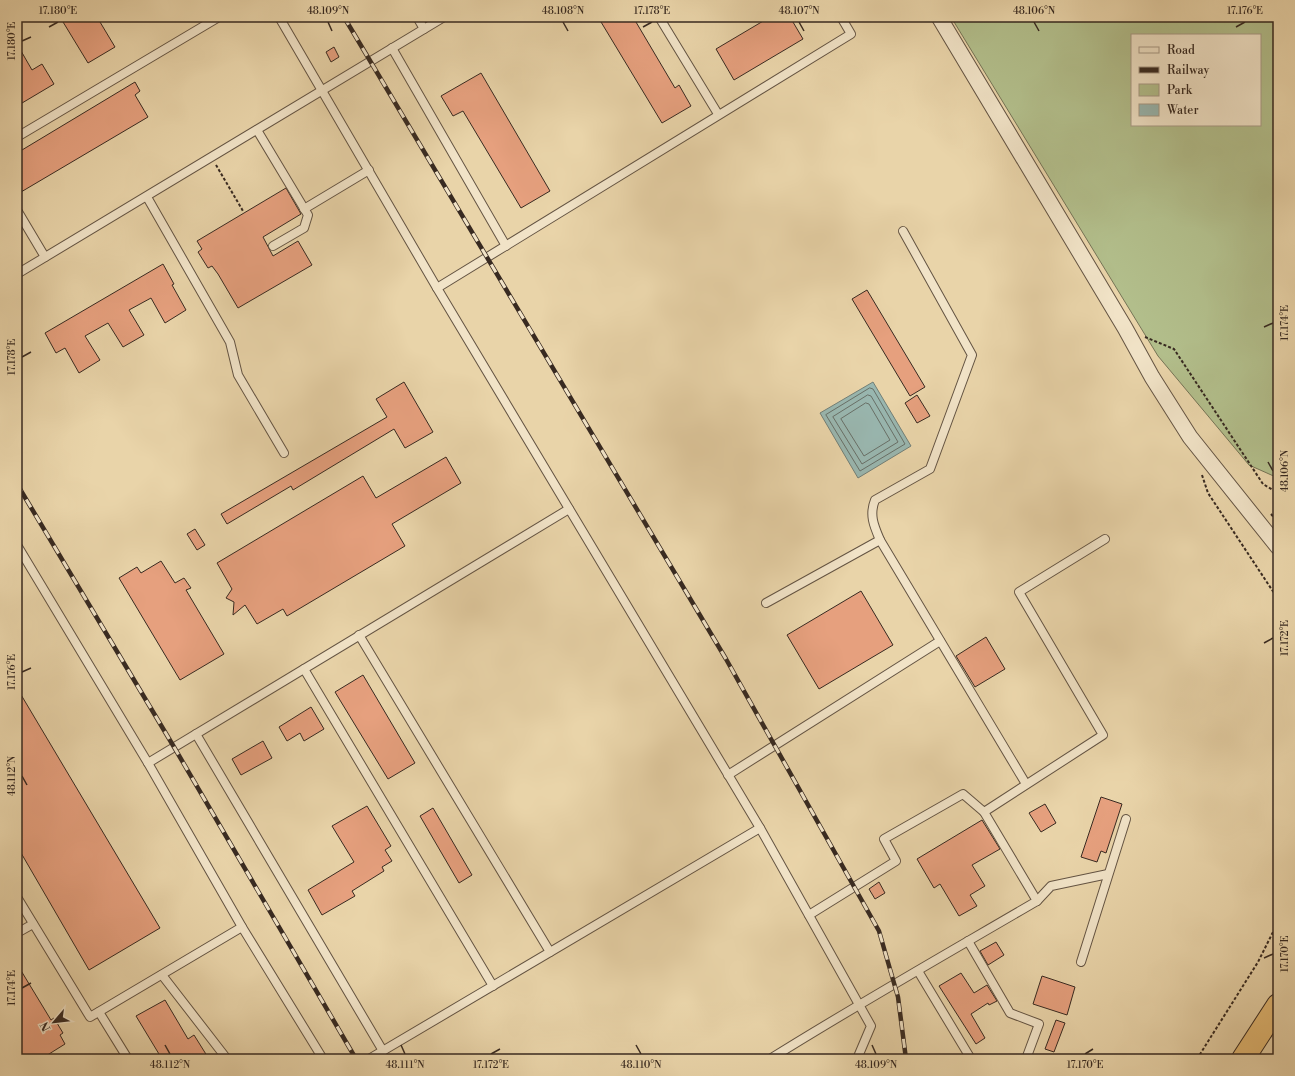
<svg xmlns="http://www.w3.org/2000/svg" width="1295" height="1076" font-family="'Libre Bodoni',serif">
<rect width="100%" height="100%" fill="#e9d4a9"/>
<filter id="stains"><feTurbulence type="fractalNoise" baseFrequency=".005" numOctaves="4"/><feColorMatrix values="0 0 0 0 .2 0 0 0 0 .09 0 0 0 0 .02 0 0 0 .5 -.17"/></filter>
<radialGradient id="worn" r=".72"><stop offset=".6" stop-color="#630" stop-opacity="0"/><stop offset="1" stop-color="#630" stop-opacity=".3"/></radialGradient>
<path fill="#b2be8b" stroke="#757456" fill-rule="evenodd" d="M951,17H1278V478L1249,465L1158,356ZM1132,35H1260V125H1132Z"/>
<path fill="#99b7b0" stroke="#727f77" d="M873,382L911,446L858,478L820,413Z"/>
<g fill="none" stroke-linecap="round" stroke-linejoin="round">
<g stroke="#687068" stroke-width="1">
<path d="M870,388L873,389L905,444L860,471L826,415Z"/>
<path d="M868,395L871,396L898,442L862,464L833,417Z"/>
<path d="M866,403L869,404L890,440L864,456L841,419Z"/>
</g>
</g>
<g fill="#e6a07e" stroke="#382a21">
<path d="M60,17H97L115,47L88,63Z"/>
<path d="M598,17H633L675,88L679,85L691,106L662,123Z"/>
<path d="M770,17H790L803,39L734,80L716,49Z"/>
<path d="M17,44L32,70L42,64L54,84L17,106Z"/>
<path d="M334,47L339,57L331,62L326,52Z"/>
<path d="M481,73L550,191L521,208L463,111L453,116L441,96Z"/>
<path d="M135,82L140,91L135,95L148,117L21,192L17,184V153Z"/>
<path d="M286,188L301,214L263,237L273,256L298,241L312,265L238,308L218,274L212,266L208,268L198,252L202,249L197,241Z"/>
<path d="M163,264L174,284L172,285L186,310L165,323L151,298L129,310L144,335L123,347L108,323L85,336L100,360L79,373L65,348L56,353L45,333Z"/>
<path d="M867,290L925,387L910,396L852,299Z"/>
<path d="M404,382L433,432L405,448L394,429L293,490L291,486L227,524L221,514L387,417L376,399Z"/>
<path d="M917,395L930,416L917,423L905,403Z"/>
<path d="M446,457L461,483L392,524L405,546L287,616L283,609L257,624L245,605L233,615L234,602L226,598L232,589L217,563L363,476L376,498Z"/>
<path d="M195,529L205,545L197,550L187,534Z"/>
<path d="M161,561L175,583L184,578L191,588L186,590L224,654L180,680L119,578L137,567L141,573Z"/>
<path d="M861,591L893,645L819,689L787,635Z"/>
<path d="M986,637L1005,669L975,687L956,656Z"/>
<path d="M363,675L415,763L388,779L335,692Z"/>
<path d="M17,688L160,928L89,970L17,846Z"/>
<path d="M311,707L324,729L304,741L300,733L287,741L279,727Z"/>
<path d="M263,741L272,758L241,775L232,759Z"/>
<path d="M1101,797L1122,804L1106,853L1101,851L1097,862L1081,857Z"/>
<path d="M1045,804L1056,823L1041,832L1029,813Z"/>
<path d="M367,806L391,846L385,850L392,861L382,867L384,871L352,891L355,896L322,915L308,890L354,862L332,826Z"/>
<path d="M433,808L472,875L459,883L420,816Z"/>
<path d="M982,820L1000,849L972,865L985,886L970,895L977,906L959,916L940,884L934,888L917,859Z"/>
<path d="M879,882L885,893L875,899L869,889Z"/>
<path d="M996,942L1004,955L988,965L980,951Z"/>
<path d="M17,964L51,1020L54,1018L63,1033L60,1035L65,1044L41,1059H17Z"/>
<path d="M961,973L974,993L987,985L997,1001L989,1005L988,1003L971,1014L985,1038L976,1044L939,986Z"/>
<path d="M1042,976L1075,987L1067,1015L1033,1004Z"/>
<path d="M165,1000L188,1039L194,1035L209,1059H162L136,1016Z"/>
<path d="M1056,1020L1065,1023L1054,1052L1045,1049Z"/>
</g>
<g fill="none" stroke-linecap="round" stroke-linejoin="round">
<defs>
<g id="lane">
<path d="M279,17L437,288L760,828L871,1026L857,1059"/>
<path d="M417,17L424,29"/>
<path d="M659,17L718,114"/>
<path d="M392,48L506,246"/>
<path d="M257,130L308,215L304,228L273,246"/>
<path d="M17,137L219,17"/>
<path d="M147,197L230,342L238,375L284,453"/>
<path d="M304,209L369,170"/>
<path d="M17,210L45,257"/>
<path d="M17,274L444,17"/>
<path d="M437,288L851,34L841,17"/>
<path d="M880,540C874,526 869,515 875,500L930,469L972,355L903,231"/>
<path d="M17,545L148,763L242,927L323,1059"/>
<path d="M766,603L880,540L1026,784"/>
<path d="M359,635L550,952"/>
<path d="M304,669L493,986"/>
<path d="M196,734L383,1051"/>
<path d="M148,763L569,509"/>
<path d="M728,775L940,641"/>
<path d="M17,897L90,1017L242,927"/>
<path d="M1037,901L1051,886L1108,874"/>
<path d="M809,915L896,861L884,839L963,794L984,812L1103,735L1019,592L1105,539"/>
<path d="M17,933L33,924"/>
<path d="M968,941L1010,1013L1039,1024L1026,1059"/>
<path d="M1081,962L1126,819"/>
<path d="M918,971L971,1059"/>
<path d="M162,975L227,1059"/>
<path d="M99,1012L128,1059"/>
<path d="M369,1059L760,828"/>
<path d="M770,1059C858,1004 948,953 1037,901L984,812"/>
</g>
<path id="street" d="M939,17L1125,328L1152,377L1190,437L1278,547"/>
<path id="highway" d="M1243,1059L1278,1005"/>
</defs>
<use href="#lane" stroke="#645443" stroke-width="10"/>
<use href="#street" stroke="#645443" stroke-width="17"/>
<use href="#highway" stroke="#382a21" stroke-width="24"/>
<g stroke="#382a21" stroke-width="2" stroke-dasharray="3 2" stroke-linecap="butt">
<path d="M216,165L243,211"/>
<path d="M1145,337L1174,349L1263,484L1278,493"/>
<path d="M1202,475L1208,493L1278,599"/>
<path d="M1271,514L1278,522"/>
<path d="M1197,1059L1258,962L1278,922"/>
</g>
<use href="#lane" stroke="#f1e3c7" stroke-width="8"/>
<use href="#street" stroke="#f1e3c7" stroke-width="15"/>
<use href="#highway" stroke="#e4ba74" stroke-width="22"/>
<defs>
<g id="rail">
<path d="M344,17L726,659L879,931L898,997L906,1059"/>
<path d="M17,484L174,747L356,1059"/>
</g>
</defs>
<use href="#rail" stroke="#382a21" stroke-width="4.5"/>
<use href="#rail" stroke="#f1e3c7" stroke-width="3" stroke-dasharray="9" stroke-linecap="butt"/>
</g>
<path fill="none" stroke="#382a21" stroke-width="1.5" d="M328,22L332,31M563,22L568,31M799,22L804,31M1034,22L1039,31M49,27L58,22M643,27L652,22M1236,27L1245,22M22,41L31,37M1264,327L1273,323M22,357L31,352M1268,462L1273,471M1264,643L1273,638M22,672L31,668M22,776L27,785M1264,958L1273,954M22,988L31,983M165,1045L170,1054M401,1045L405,1054M636,1045L641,1054M872,1045L876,1054M491,1054L500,1049M1085,1054L1093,1049"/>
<rect width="1295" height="1076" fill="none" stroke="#e9d4a9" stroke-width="44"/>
<rect x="1131" y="34" width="130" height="92" fill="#f1e3c7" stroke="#a79985"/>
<rect x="1139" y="47" width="20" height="6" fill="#f1e3c7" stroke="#a79985"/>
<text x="1167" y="54" font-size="12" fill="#382a21">Road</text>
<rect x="1139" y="67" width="20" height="6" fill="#382a21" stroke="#a79985"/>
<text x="1167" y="74" font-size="12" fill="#382a21">Railway</text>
<rect x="1139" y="84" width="20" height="12" fill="#b2be8b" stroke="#a79985"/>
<text x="1167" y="94" font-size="12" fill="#382a21">Park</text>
<rect x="1139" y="104" width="20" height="12" fill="#99b7b0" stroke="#a79985"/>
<text x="1167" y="114" font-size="12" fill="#382a21">Water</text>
<g transform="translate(54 1022) rotate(242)" stroke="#f1e3c7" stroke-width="3" paint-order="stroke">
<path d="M0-3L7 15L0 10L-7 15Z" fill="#382a21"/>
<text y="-6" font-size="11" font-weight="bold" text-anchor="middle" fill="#382a21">N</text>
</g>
<rect x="22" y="22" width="1251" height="1032" fill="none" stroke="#382a21" stroke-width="1.5"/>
<g font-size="10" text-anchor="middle" fill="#382a21">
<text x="58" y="14">17.180°E</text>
<text x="328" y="14">48.109°N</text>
<text x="563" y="14">48.108°N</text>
<text x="652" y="14">17.178°E</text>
<text x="799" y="14">48.107°N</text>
<text x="1034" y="14">48.106°N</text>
<text x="1245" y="14">17.176°E</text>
<text transform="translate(11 41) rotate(-90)" y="4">17.180°E</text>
<text transform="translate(1284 323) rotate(-90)" y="4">17.174°E</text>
<text transform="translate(11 357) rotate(-90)" y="4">17.178°E</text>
<text transform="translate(1284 471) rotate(-90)" y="4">48.106°N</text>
<text transform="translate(1284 638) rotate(-90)" y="4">17.172°E</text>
<text transform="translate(11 672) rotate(-90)" y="4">17.176°E</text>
<text transform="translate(11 776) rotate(-90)" y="4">48.112°N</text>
<text transform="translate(1284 954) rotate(-90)" y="4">17.170°E</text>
<text transform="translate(11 988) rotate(-90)" y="4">17.174°E</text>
<text x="170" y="1068">48.112°N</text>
<text x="405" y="1068">48.111°N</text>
<text x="491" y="1068">17.172°E</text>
<text x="641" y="1068">48.110°N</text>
<text x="876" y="1068">48.109°N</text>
<text x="1085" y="1068">17.170°E</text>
</g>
<rect width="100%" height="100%" filter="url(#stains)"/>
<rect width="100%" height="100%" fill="url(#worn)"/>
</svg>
